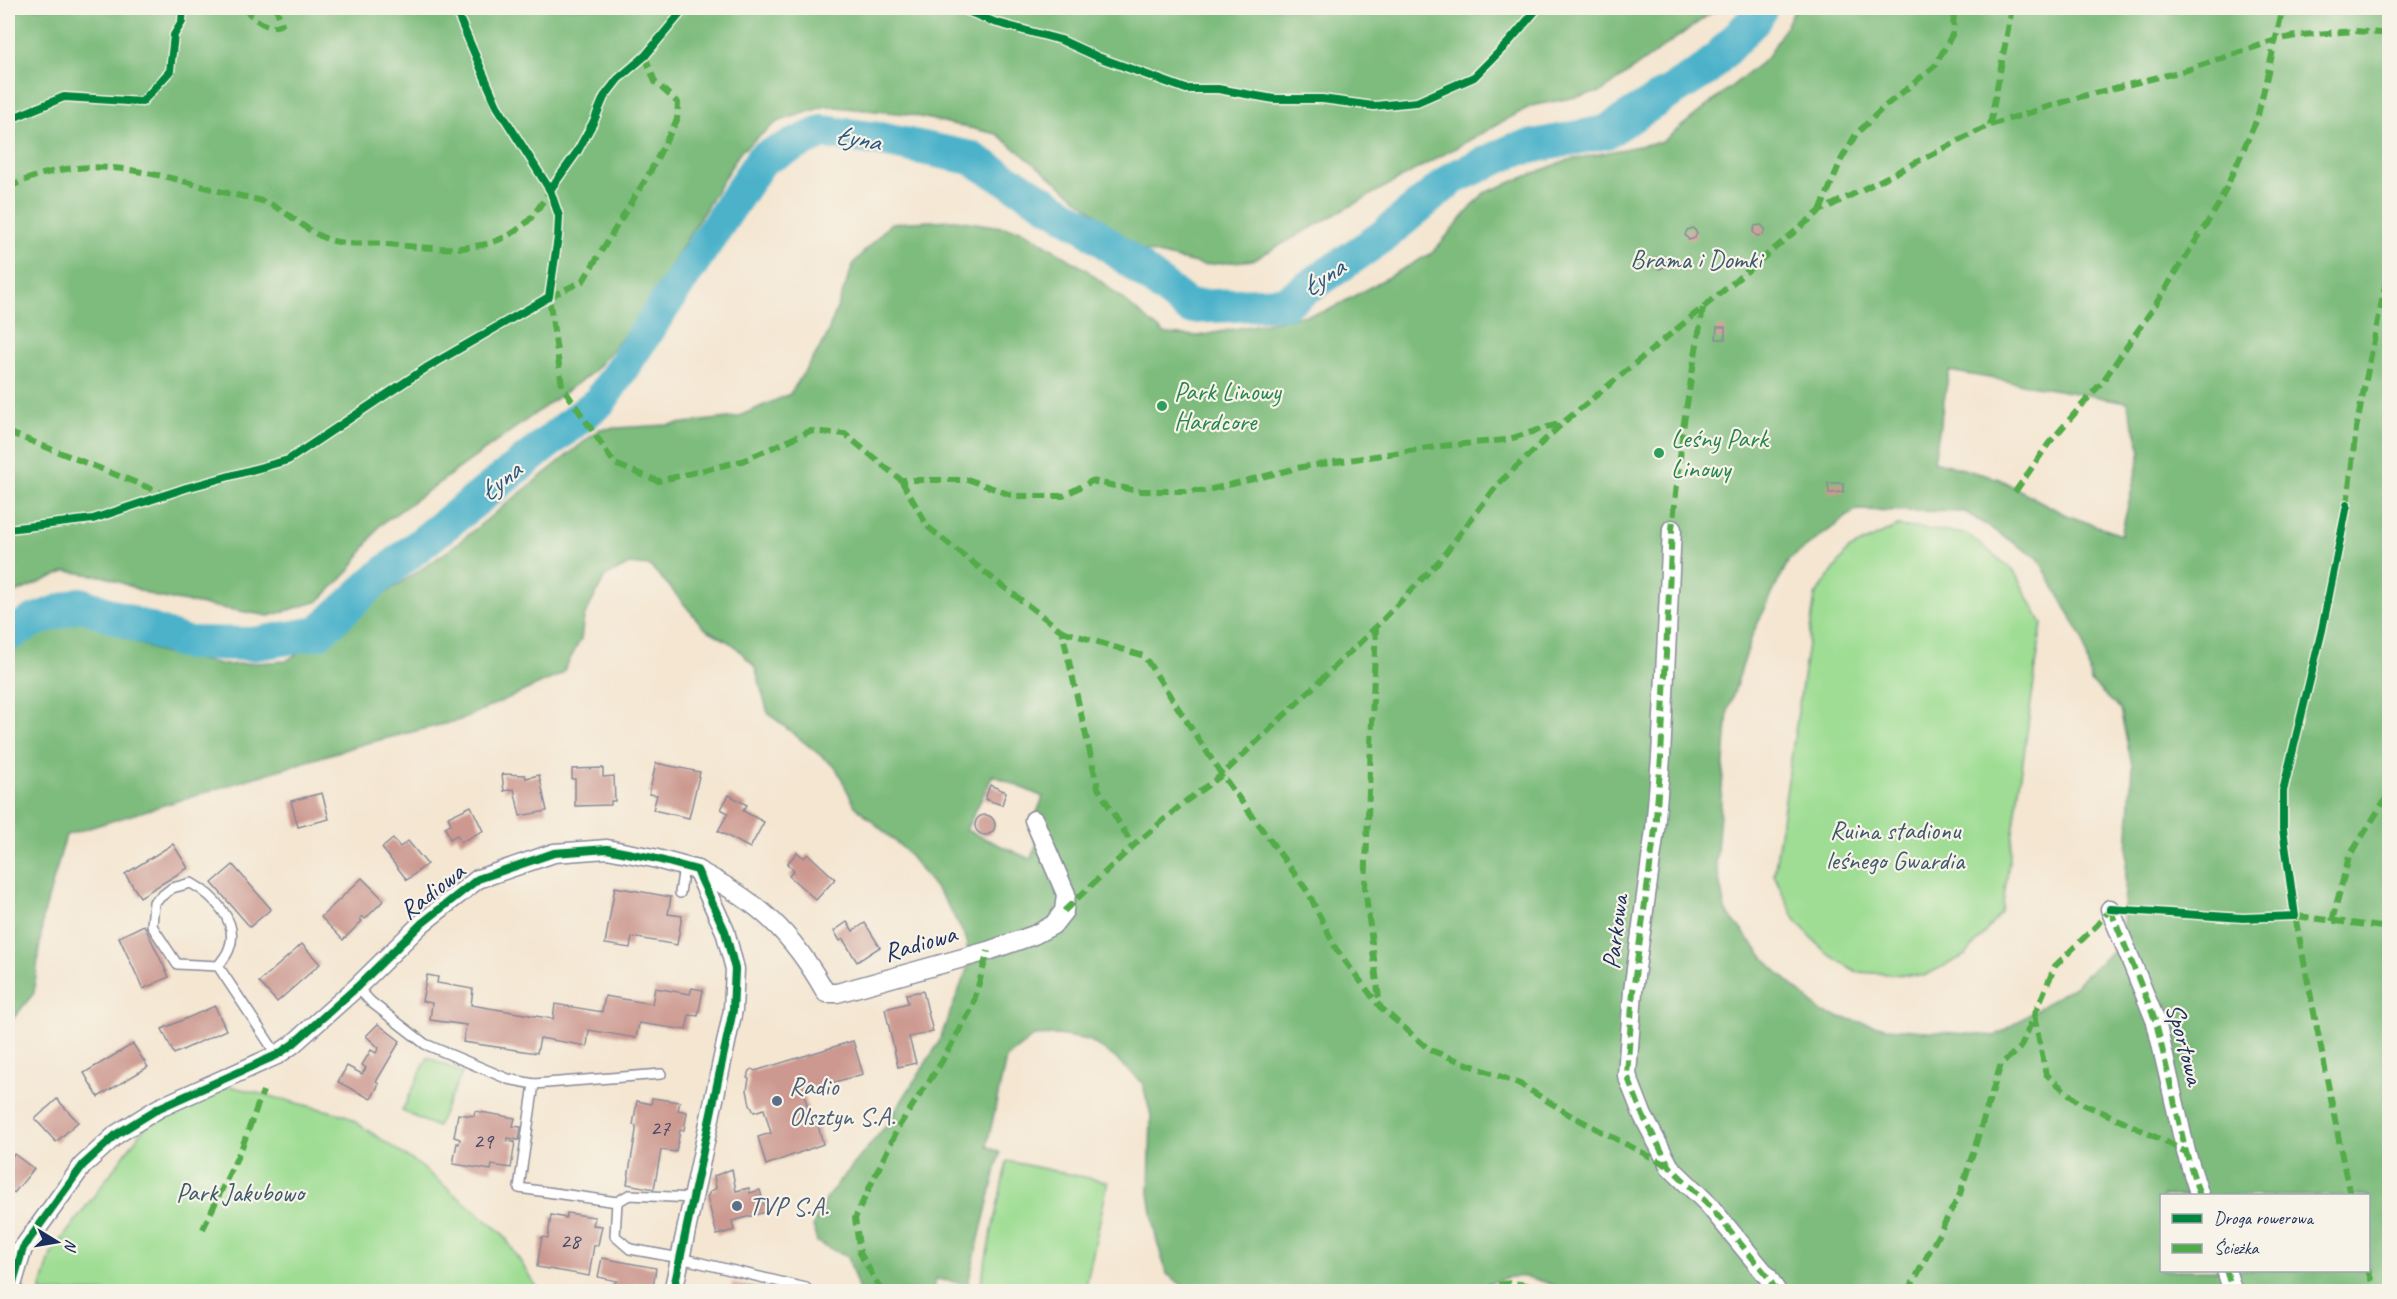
<svg xmlns="http://www.w3.org/2000/svg" width="2397" height="1299" font-family="Caveat,sans-serif">
<rect width="100%" height="100%" fill="#f7f3e8"/>
<filter id="ink" filterUnits="userSpaceOnUse"><feTurbulence type="fractalNoise" baseFrequency=".0167" numOctaves="2"/><feDisplacementMap in="SourceGraphic" scale="12" xChannelSelector="R" yChannelSelector="G"/><feConvolveMatrix kernelMatrix="1 2 1 2 8 2 1 2 1" color-interpolation-filters="sRGB"/></filter>
<filter id="wash" filterUnits="userSpaceOnUse"><feTurbulence type="fractalNoise" baseFrequency=".008" numOctaves="4" result="noise"/><feDisplacementMap in="SourceGraphic" scale="24" xChannelSelector="R" yChannelSelector="G"/><feGaussianBlur stdDeviation="1.35" result="paint"/><feColorMatrix in="noise" values="0 0 0 0 0 0 0 0 0 0 0 0 0 0 0 0 0 1.4 0 .05"/><feComposite in="paint" operator="in"/></filter>
<g filter="url(#wash)">
<rect width="100%" height="100%" fill="#f4e6d1"/>
<g fill="#9edd93" stroke="#5c8678" stroke-width="1.5">
<path d="M1898,526L1967,534L2014,571L2042,624L2002,912L1966,955L1924,976L1857,972L1826,953L1795,919L1774,875L1815,596L1848,550Z"/>
<path d="M428,1057L462,1073L437,1127L402,1111Z"/>
<path d="M229,1086L345,1115L419,1165L503,1234L539,1291L40,1292L51,1254L147,1124Z"/>
<path d="M1007,1161L1108,1182L1085,1291H979Z"/>
</g>
<g fill="#7ebc7d" stroke="#4c766e" stroke-width="1.5" fill-rule="evenodd">
<path d="M8,8H1718L1601,92L1531,106L1253,260L1204,265L1141,250L997,134L907,114L826,106L777,122L740,152L638,320L593,372L379,526L350,570L319,601L269,616L157,597L107,577L66,571L8,596Z"/>
<path d="M1796,8H2389V1291L1571,1292C1527,1276 1517,1267 1473,1292L1190,1291L1167,1274L1156,1238L1149,1193L1151,1115L1142,1082L1114,1057L1089,1040L1058,1035L1034,1036L1006,1058L987,1146L1000,1153L968,1284L936,1279L932,1291H859L848,1257L817,1242L813,1225L830,1193L885,1127L938,1044L969,964L966,938L944,899L906,851L855,806L836,768L768,713L755,667L734,645L704,628L669,586L650,566L629,564L605,577L584,617L581,639L562,674L460,720L363,744L66,835L43,917L34,993L8,1025V647L13,640L78,618L162,653L226,665L286,661L449,550L600,429L667,425L737,417L790,394L825,340L854,263L891,223L955,220L1022,230L1087,270L1165,334L1199,336L1327,311L1432,253L1484,193L1565,161L1663,141L1768,57ZM1949,371L2127,402L2141,451L2121,535L2064,514L1999,479L1934,461ZM1856,510L1965,512L2038,558L2083,639L2091,682L2120,709L2132,765L2122,943L2074,986L1995,1036L1886,1028L1823,1013L1771,966L1725,910L1716,863L1728,711L1753,633L1789,560ZM993,775L1043,797L1031,829L1037,844L1030,859L966,830ZM2162,1196H2368V1270H2162Z"/>
</g>
<g fill="none" stroke-linecap="round" stroke-linejoin="round">
<path stroke="#4bb2ca" stroke-width="34" d="M8,635L33,621L80,604L186,643L253,644L318,633L377,579L600,401L762,159L823,132L879,139L971,158L1089,229L1189,307L1285,303L1382,237L1453,178L1514,150L1606,132L1707,69L1756,18L1761,8"/>
</g>
<g id="blocks">
<g fill="#cc988f">
<path d="M1761,225L1765,229L1763,235L1757,236L1753,232L1755,226Z"/>
<path d="M1693,228L1697,233L1695,238L1689,240L1685,235L1687,230Z"/>
<path d="M1663,257L1667,261L1665,267L1659,269L1655,264L1657,258Z"/>
<path d="M1717,327H1725V339H1716Z"/>
<path d="M1828,483H1843V492L1829,493Z"/>
<path d="M656,763L700,772L689,818L653,810L657,795L649,794Z"/>
<path d="M603,768V777L614,776L615,801H611V805L575,806V779H572V769Z"/>
<path d="M502,774L525,775L526,778L539,775L547,811L520,816L514,789L504,791Z"/>
<path d="M990,785L1006,792L1002,805L985,799Z"/>
<path d="M322,793L329,819L298,827L291,801Z"/>
<path d="M729,795L747,805L743,811L764,822L750,848L718,831L728,813L721,809Z"/>
<path d="M471,806L483,831L461,842L457,835L450,839L445,827L451,824L448,817Z"/>
<circle cx="985" cy="825" r="10"/>
<path d="M393,839L400,847L408,841L427,864L407,880L382,848Z"/>
<path d="M173,844L188,868L140,897L125,874Z"/>
<path d="M797,852L804,858L808,854L835,879L816,900L789,876L794,870L787,864Z"/>
<path d="M233,865L271,909L250,927L212,883Z"/>
<path d="M362,878L384,900L365,919L362,916L360,919L362,921L343,940L321,917Z"/>
<path d="M615,887L671,897L668,914L682,916L677,945L632,937L630,948L605,944Z"/>
<path d="M847,922L853,931L865,923L880,947L857,962L843,939L840,941L834,931Z"/>
<path d="M144,925L169,977L143,989L119,937Z"/>
<path d="M302,944L320,964L277,1002L259,982Z"/>
<path d="M427,975L438,977L437,983L473,989L471,1005L553,1019L555,1004L602,1012L605,996L652,1004L655,988L690,994L692,988L703,990L698,1016L689,1015L686,1030L639,1023L636,1038L589,1030L587,1046L540,1038L537,1053L463,1042L466,1025L430,1020L432,1003L422,1001Z"/>
<path d="M923,991L933,1032L909,1037L916,1063L898,1067L885,1009L908,1003L906,994Z"/>
<path d="M215,1006L226,1030L174,1054L162,1029Z"/>
<path d="M378,1024L400,1041L376,1082L379,1084L371,1099L338,1082L347,1066L362,1074L366,1068L362,1065L371,1050L376,1053L379,1048L366,1036Z"/>
<path d="M853,1041L863,1074L803,1091L811,1119L816,1118L823,1144L766,1165L758,1137L771,1133L764,1109L754,1112L750,1105L747,1090L749,1079L747,1078L750,1071L752,1069L755,1071Z"/>
<path d="M133,1044L148,1067L98,1097L84,1073Z"/>
<path d="M652,1098L680,1102L678,1110L687,1112L684,1130H680L676,1152L661,1150L654,1189L627,1184L636,1131V1126L633,1125L637,1101L651,1104Z"/>
<path d="M57,1099L78,1122L56,1142L35,1119Z"/>
<path d="M475,1111L515,1118L513,1126L521,1127L519,1140L508,1138L507,1141L515,1142L511,1168L492,1165L491,1170L453,1164L457,1143L459,1144L460,1139L454,1137L458,1114L474,1116Z"/>
<path d="M14,1154L34,1169L14,1193L8,1188V1162Z"/>
<path d="M732,1169L736,1191L749,1188L750,1193L760,1190L766,1212L732,1221L734,1230L717,1235L707,1197L710,1192L716,1188L714,1176Z"/>
<path d="M567,1213L595,1217L593,1225L602,1226L598,1245H594L589,1276L537,1267L542,1237L548,1238L551,1215L566,1218Z"/>
<path d="M602,1258L656,1268L653,1287L635,1284L640,1292H602L617,1281L598,1277Z"/>
<path d="M732,1283L762,1288L761,1292H730Z"/>
</g>
</g>
</g>
<g filter="url(#ink)">
<use href="#blocks" fill-opacity="0" stroke="#888a98" stroke-width="1.5"/>
<g fill="none" stroke-linecap="round" stroke-linejoin="round">
<defs>
<g id="lane">
<path d="M680,893L684,867"/>
<path d="M218,966L177,964L152,926L154,902L172,888L191,883C213,895 240,922 229,949C227,955 222,961 218,966L277,1055"/>
<path d="M357,987L371,1002L425,1044L508,1079L534,1084L661,1074"/>
<path d="M534,1084L519,1188L617,1202"/>
<path d="M693,1198L629,1195L617,1202L615,1236L630,1249L680,1258L806,1288"/>
<path d="M8,1248H23"/>
</g>
<g id="street">
<path d="M1672,529L1661,757L1655,830L1633,991L1627,1075L1643,1116L1670,1167L1708,1204L1768,1277L1777,1292"/>
<path d="M697,870C759,902 792,932 826,993H837L988,951L1034,935L1053,925L1064,911L1066,894L1034,820"/>
<path d="M2110,909L2156,1022L2186,1152L2200,1196"/>
<path d="M2226,1270L2233,1292"/>
<path d="M10,1292L23,1248L83,1165L117,1134L159,1108L277,1055L293,1044L357,987L421,924L478,879L554,853L607,849L653,858L697,870L725,931L735,969L733,1010L673,1292"/>
</g>
</defs>
<use href="#lane" stroke="#888a98" stroke-width="12"/>
<use href="#street" stroke="#888a98" stroke-width="21"/>
<use href="#lane" stroke="#fff" stroke-width="9"/>
<use href="#street" stroke="#fff" stroke-width="18"/>
<g stroke="#52ab49" stroke-width="6" stroke-dasharray="12 6" stroke-linecap="butt">
<path d="M243,8C255,18 265,32 282,24L276,8"/>
<path d="M685,9L736,10L744,8"/>
<path d="M645,56L655,82L678,103L677,120L650,172L583,281L549,297L562,386L615,464L658,481L742,461L810,431L845,434L901,480H970L1014,496H1063L1092,481L1138,491H1204L1302,467L1442,446L1506,440L1561,423"/>
<path d="M1990,125L2012,8"/>
<path d="M8,188C78,151 148,171 219,191C237,196 260,198 276,207C294,217 309,233 330,240C349,246 369,242 388,244C435,249 494,257 530,219C538,210 544,199 551,189"/>
<path d="M1820,211L1841,160L1856,134L1884,107L1935,66L1953,33L1954,8"/>
<path d="M1703,308L1684,422L1672,529L1661,757L1655,830L1633,991L1627,1075L1643,1116L1670,1167L1708,1204L1768,1277L1777,1292"/>
<path d="M8,432L167,495"/>
<path d="M901,480L928,527L1001,585L1062,631L1098,788L1133,846"/>
<path d="M2015,492L2049,443L2103,381L2152,310L2219,204L2257,119L2283,8"/>
<path d="M2347,505L2356,429L2390,261"/>
<path d="M1376,627L1365,887L1380,1007"/>
<path d="M1062,631L1144,656L1222,775L1308,892L1336,949L1380,1007L1430,1050L1520,1084L1570,1115L1670,1167"/>
<path d="M2110,909L2156,1022L2186,1152L2200,1196"/>
<path d="M1064,911L1133,846L1186,801L1222,775L1376,627L1439,561L1499,483L1564,422L1820,211L1990,125L2083,96L2187,70L2276,40L2301,35L2355,31L2390,34"/>
<path d="M2332,921L2349,857L2390,792"/>
<path d="M2034,1015L2046,1074L2078,1102L2121,1120L2186,1152"/>
<path d="M2350,1196L2295,916L2390,928"/>
<path d="M203,1229L242,1147L263,1091"/>
<path d="M2226,1270L2233,1292"/>
<path d="M2368,1270L2375,1292"/>
<path d="M878,1292L879,1287L860,1253L855,1218L899,1126L941,1063L972,1008L988,951"/>
<path d="M1482,1292C1502,1278 1526,1283 1547,1292"/>
<path d="M1908,1292L1960,1194L2001,1064L2021,1047L2055,966L2097,925L2110,909"/>
</g>
<defs>
<g id="cycleway">
<path d="M960,8L994,22L1061,40L1098,57L1186,89H1218L1274,99H1322L1374,106L1417,102L1474,77L1507,44L1538,8"/>
<path d="M8,120L64,97L142,102L170,71L174,35L182,22L183,8"/>
<path d="M550,190L577,152L594,121L604,97L618,79L645,56L685,8"/>
<path d="M8,529L93,519L186,488L288,460L426,368L549,297L558,237L559,216L550,190L497,106L455,8"/>
<path d="M2110,909L2243,918L2295,916L2283,829V791L2322,630L2347,505"/>
<path d="M10,1292L23,1248L83,1165L117,1134L159,1108L277,1055L293,1044L357,987L421,924L478,879L554,853L607,849L653,858L697,870L725,931L735,969L733,1010L673,1292"/>
</g>
</defs>
<use href="#cycleway" stroke="#f7f3e8" stroke-width="11"/>
<use href="#cycleway" stroke="#00873e" stroke-width="8"/>
</g>
</g>
<g fill="#2e9e5b" stroke="#f7f3e8" stroke-width="2">
<circle cx="1162" cy="406" r="6"/>
<circle cx="1659" cy="453" r="6"/>
</g>
<g fill="#5c6f8a" stroke="#f7f3e8" stroke-width="2">
<circle cx="777" cy="1101" r="6"/>
<circle cx="737" cy="1206" r="6"/>
</g>
<g text-anchor="middle" dominant-baseline="central" stroke-width="4.5" stroke-linejoin="round" paint-order="stroke">
<g font-size="22" fill="#47496a">
<text x="660" y="1128">27</text>
<text x="483" y="1141">29</text>
<text x="570" y="1241">28</text>
</g>
<g font-size="26" fill="#3c5a6b" stroke="#f7f3e8">
<text x="1696" y="259">Brama i Domki</text>
<text x="1895" y="830">Ruina stadionu<tspan x="1895" dy="30">leśnego Gwardia</tspan></text>
<text x="240" y="1192">Park Jakubowo</text>
</g>
<g font-size="26" fill="#27864d" stroke="#f7f3e8" text-anchor="start">
<text x="1174" y="391">Park Linowy<tspan x="1174" dy="30">Hardcore</tspan></text>
<text x="1671" y="438">Leśny Park<tspan x="1671" dy="30">Linowy</tspan></text>
</g>
<g font-size="26" fill="#1b2f5e" stroke="#f7f3e8">
<text transform="translate(432 891) rotate(-38)">Radiowa</text>
<text transform="translate(1615 932) rotate(-83)">Parkowa</text>
<text transform="translate(920 943) rotate(-16)">Radiowa</text>
<text transform="translate(2185 1044) rotate(75)">Sportowa</text>
</g>
<g font-size="26" fill="#4e5e75" stroke="#f7f3e8" text-anchor="start">
<text x="789" y="1086">Radio<tspan x="789" dy="30">Olsztyn S.A.</tspan></text>
<text x="749" y="1206">TVP S.A.</text>
</g>
<g font-size="27" font-style="italic" fill="#29567e" stroke="#f7f3e8">
<text transform="translate(858 138) rotate(10)">Łyna</text>
<text transform="translate(1323 277) rotate(-34)">Łyna</text>
<text transform="translate(500 481) rotate(-39)">Łyna</text>
</g>
</g>
<rect width="2397" height="1299" fill="none" stroke="#f7f3e8" stroke-width="30"/>
<rect x="2160" y="1194" width="210" height="78" fill="#f7f3e8" stroke="#9fa5b1" stroke-width="1.5"/>
<rect x="2172" y="1214" width="30" height="9" fill="#00873e" stroke="#9fa5b1" stroke-width="1.5"/>
<text x="2214" y="1224" font-size="18" fill="#1b2f5e">Droga rowerowa</text>
<rect x="2172" y="1244" width="30" height="9" fill="#52ab49" stroke="#9fa5b1" stroke-width="1.5"/>
<text x="2214" y="1254" font-size="18" fill="#1b2f5e">Ścieżka</text>
<g transform="translate(57 1242) rotate(101)" stroke="#f7f3e8" stroke-width="4.5" paint-order="stroke">
<path d="M0-4.5L10 22L0 15L-10 22Z" fill="#1b2f5e"/>
<text y="-9" font-size="16" font-weight="bold" text-anchor="middle" fill="#1b2f5e">N</text>
</g>
</svg>
